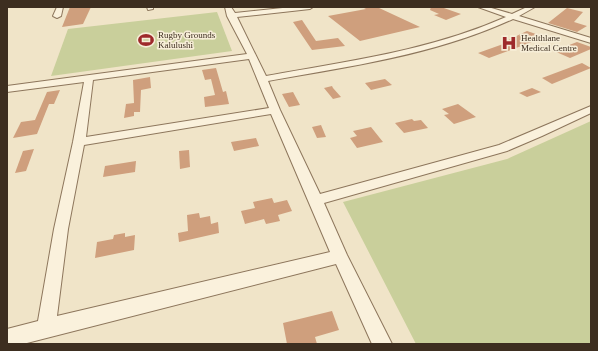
<svg xmlns="http://www.w3.org/2000/svg" width="598" height="351" font-family="Georgia,serif">
<rect width="100%" height="100%" fill="#f0e4c8"/>
<g fill="#c9cf9b">
<path d="M217,12L232,51L51,76L68,29Z"/>
<path d="M591,121V344H416L343,202L507,159Z"/>
</g>
<g fill="#cf9f7d">
<path d="M70,7H91L83,24L62,27Z"/>
<path d="M362,7H377L420,27L360,41L328,16L366,9Z"/>
<path d="M431,7H441L461,14L446,20L434,15L439,14L430,10Z"/>
<path d="M567,8L583,12L574,22L587,26L577,32L548,23Z"/>
<path d="M302,20L316,41L338,38L345,46L312,50L293,22Z"/>
<path d="M527,31L545,37L489,58L478,53L506,43L504,42Z"/>
<path d="M577,42L591,47V49L570,58L554,51Z"/>
<path d="M582,63L591,68L552,84L542,78Z"/>
<path d="M216,68L223,92L226,91L229,104L205,107L204,97L215,95L211,79L205,80L202,70Z"/>
<path d="M150,77L151,88L141,90L140,112H134V116L124,118L126,104L134,103L133,80Z"/>
<path d="M385,79L392,85L371,90L365,83Z"/>
<path d="M332,86L333,88L341,97L333,99L324,88Z"/>
<path d="M532,88L541,92L527,97L519,93Z"/>
<path d="M60,90L54,104H49L37,134L13,138L21,122L35,120L47,92Z"/>
<path d="M293,92L300,105L289,107L282,94Z"/>
<path d="M458,104L476,117L454,124L444,115L449,114L442,109Z"/>
<path d="M412,119L414,121L421,120L428,128L404,133L395,123Z"/>
<path d="M321,125L326,137L317,138L312,127Z"/>
<path d="M371,127L383,142L357,148L350,138L357,136L353,131Z"/>
<path d="M256,138L259,146L234,151L231,142Z"/>
<path d="M34,149L26,171L15,173L23,151Z"/>
<path d="M189,150L190,167L180,169L179,151Z"/>
<path d="M136,161L135,172L103,177L105,166Z"/>
<path d="M272,198L274,203L287,200L292,211L278,215L280,221L266,224L264,219L245,224L241,211L255,208L253,202Z"/>
<path d="M199,213L200,218L210,216L211,224L218,222L219,233L179,242L178,233L188,231L187,215Z"/>
<path d="M125,233V237L135,235L134,250L95,258L97,242L113,239L114,235Z"/>
<path d="M332,311L339,330L315,337L317,344H287L283,323Z"/>
</g>
<g fill="none" stroke-linecap="round" stroke-linejoin="round">
<defs>
<g id="minor">
<path d="M57,7H63L61,16L57,18L53,16Z"/>
<path d="M147,7H153V9L148,10Z"/>
<path d="M225,7H231L235,13L292,7H313L310,9L237,17L266,76C348,61 429,51 506,17L478,7H488L512,14L527,7H535L519,16L591,38V43L513,19C435,55 352,66 268,81L280,110L320,194L499,145L591,106V113L542,136L507,151L324,203L347,255L392,344H372L336,264L23,344H7V329L38,321L54,229L73,142L84,82L7,92V86L247,54L227,16ZM249,59L269,108L86,137L93,80ZM271,114L330,252L57,316L68,229L84,145Z"/>
</g>
</defs>
<use href="#minor" stroke="#8d765c" stroke-width="2"/>
<use href="#minor" fill="#faf1dc" fill-rule="evenodd"/>
</g>
<defs>
<symbol id="stadium-bare" viewBox="-9 -9 18 18"><path d="M0-5a6.5 5 0 1 0 0 10a6.5 5 0 1 0 0-10ZM-3.5-1.8h7v3.6h-7Z" fill="#9e2a2b" stroke="#f7eed8" stroke-width="2.5" paint-order="stroke"/></symbol>
<symbol id="hospital-bare" viewBox="-9 -9 18 18"><path d="M-5-5h3v3.5h4V-5h3V5h-3V1.5h-4V5h-3Z" fill="#9e2a2b" stroke="#f7eed8" stroke-width="2.5" paint-order="stroke"/></symbol>
</defs>
<g fill-rule="evenodd">
<use href="#stadium-bare" x="135" y="29" width="22" height="22"/>
<use href="#hospital-bare" x="498" y="32" width="22" height="22"/>
</g>
<g text-anchor="middle" dominant-baseline="central" stroke-width="3" stroke-linejoin="round" paint-order="stroke">
<g font-size="9" fill="#3d2e20" stroke="#f7eed8" text-anchor="start">
<text x="158" y="35">Rugby Grounds<tspan x="158" dy="10">Kalulushi</tspan></text>
<text x="521" y="38">Healthlane<tspan x="521" dy="10">Medical Centre</tspan></text>
</g>
</g>
<rect width="598" height="351" fill="none" stroke="#3d2e20" stroke-width="16"/>
</svg>
